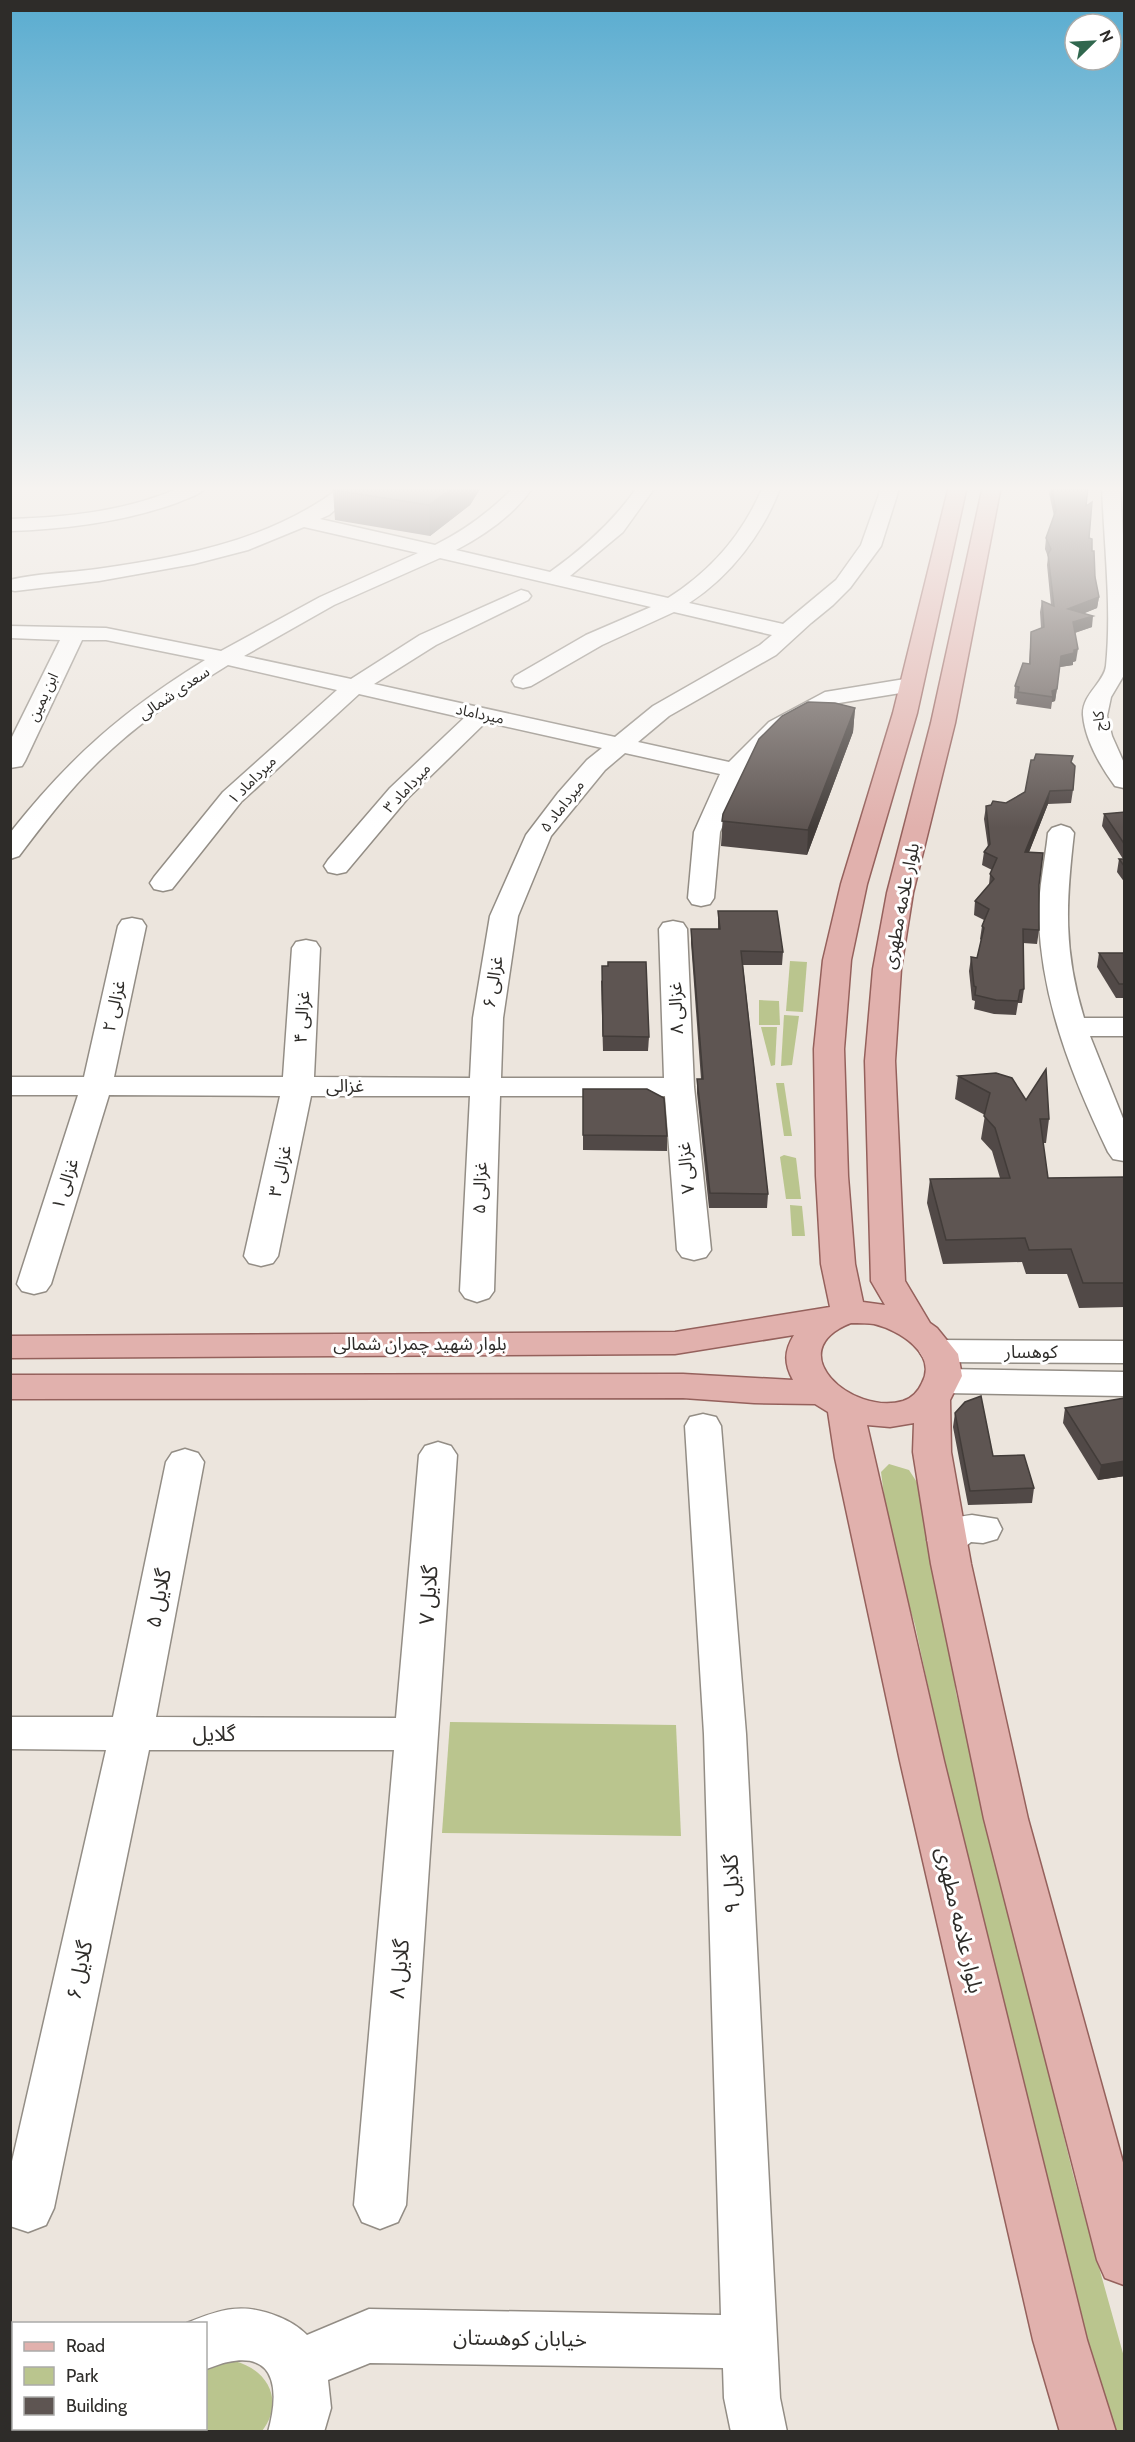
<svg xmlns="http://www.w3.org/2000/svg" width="1135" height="2442" font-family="Cabin,'Noto Sans Arabic',sans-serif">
<rect width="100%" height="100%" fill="#ece5dd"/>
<g fill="#bac58e">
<path d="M790,961L807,962L803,1012L786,1011Z"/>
<path d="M759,1000L779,1001L780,1025H759Z"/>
<path d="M784,1015L799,1016L792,1065L781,1066Z"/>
<path d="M761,1027H777L775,1065L771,1066Z"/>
<path d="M776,1083H784L792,1136H784Z"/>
<path d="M784,1155L796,1158L801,1199H786L780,1157Z"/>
<path d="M790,1205L802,1206L805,1236H792Z"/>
<path d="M889,1464L909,1470L920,1487L941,1581L956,1693L1018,1948L1073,2174L1124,2357V2431H1105L959,1832L915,1625L890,1543L881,1472Z"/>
<path d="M450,1722L676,1725L681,1836L442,1833Z"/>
<path d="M234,2361C268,2369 285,2402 262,2431L184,2432L183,2429L206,2428V2369L219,2362Z"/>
</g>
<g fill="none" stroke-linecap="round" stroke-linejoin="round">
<defs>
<g id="minor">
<path d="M183,486H207C202,494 188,498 179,502C125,522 68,529 10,531V519C70,517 129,511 183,486Z"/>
<path d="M342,486H363L329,515L320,519L435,545C465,530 491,511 515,486H534C515,514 485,535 456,550L550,572C585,547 614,521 638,486H656L623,532L570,576L668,598C711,571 744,533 763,486H781C764,532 731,576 689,603L783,624L836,580L861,545L882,486H900L881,546L850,588L833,605L811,623L776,655L669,716L638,742L729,762L769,722L825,692L911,678L919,680L922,685L919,690L839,703L785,732L745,773L720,832L714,898L710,904L701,906L692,904L688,898L694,832L720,774L625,753L605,770L551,836L518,916L503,1018L501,1078H664L659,929L663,923L673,921L683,923L687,929L694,1087L711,1250L706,1257L694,1260L682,1257L677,1250L665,1096H500L494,1291L489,1298L477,1302L465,1298L460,1291L470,1096H311L278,1256L273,1263L261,1266L249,1263L244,1256L280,1096L109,1095L51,1284L46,1291L34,1294L22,1291L17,1284L78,1095H10V1077H84L118,926L122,920L132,918L142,920L146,926L114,1077H283L292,948L296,942L306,940L316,942L320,948L314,1077L470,1078L473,1018L490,916L526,835L558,793L587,760L602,748L486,722L408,798L346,872L337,874L328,872L324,866L328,860L390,788L464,718L359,694L241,802L172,889L163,891L154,889L150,883L154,877L223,792L337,690L228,665C182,693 137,724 99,761C69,790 44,823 19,856L10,859V833C69,758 124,710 205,660L106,640H82L25,761L22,766L10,768V741L60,640L10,638V626L106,628L221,651L320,597L418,553L304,527L248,550L194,564L99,581L15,591L10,590V580C38,573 69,573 97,569C184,557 272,540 342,486ZM440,558L651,607L586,635L515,676L512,681L515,686L523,688L531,686L602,645L674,612L772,635L760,645L653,706L615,737L374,684L436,645L528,600L531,596L528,592L521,590L420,635L351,679L244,656L334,605Z"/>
<path d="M1102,486H1120L1124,552V675L1111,697L1107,716L1112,736L1124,763V788L1115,786C1101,767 1085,740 1083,715C1082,694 1104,683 1106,666C1112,607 1104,545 1102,486Z"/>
<path d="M1061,825L1070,828L1074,833C1066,902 1063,950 1084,1018H1124V1036H1090L1124,1121V1161L1113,1159L1108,1152C1073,1079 1042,1002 1039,920C1038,891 1045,862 1048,833L1052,828Z"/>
<path d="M937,1340L1124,1341V1363L937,1362L924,1359L919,1351L924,1343Z"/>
<path d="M945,1369L1124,1372V1396L945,1393L932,1389L927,1381L932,1373Z"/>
<path d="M703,1414L716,1417L721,1426L746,1734L780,2398L787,2432H731L724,2398L723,2368L370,2363L328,2380L331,2408L324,2432H268C278,2397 280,2351 228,2362C221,2363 213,2367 206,2369V2324L187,2323C221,2309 243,2302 279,2317C289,2321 299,2327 307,2335L369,2309L721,2315L704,1734L685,1426L690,1417Z"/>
<path d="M438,1442L451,1446L457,1455L406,2205L398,2222L380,2229L362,2222L354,2205L394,1750H149L54,2208L46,2225L28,2232L10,2226V2170L106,1750L10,1749V1717H113L166,1462L172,1453L185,1449L198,1453L204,1462L156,1717L396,1718L419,1455L425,1446Z"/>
<path d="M972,1515L997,1519L1002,1529L997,1539L983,1543L971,1542L961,1550L947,1554L933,1550L927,1540C937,1523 953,1517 972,1515Z"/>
<path d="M10,2369L14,2370V2426L10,2425Z"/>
<path d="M133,2428H189L190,2432H134Z"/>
</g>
<path id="major" d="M949,486H967L917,713L867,884L851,960L844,1049L848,1176L855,1264L863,1302L885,1305L871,1281L865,1061L873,969L887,893L931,723L983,486H1001L955,723L913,893L901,969L895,1061L905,1281L930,1323L937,1328L958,1354L962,1376L950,1400L951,1452L971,1564L1028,1819L1124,2166V2285L1105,2278L1097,2260L984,1819L931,1564L913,1452L914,1423L890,1427L867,1425L944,1761L1087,2340L1116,2432H1060L1033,2340L900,1761L835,1458L828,1412L815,1404L754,1403L683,1398L10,1399V1375L683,1374L793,1380C784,1364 784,1351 794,1335L675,1354L10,1358V1336L675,1332L830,1307L821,1264L816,1176L814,1049L823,960L841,884L893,713ZM851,1323C859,1323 867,1323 874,1324C899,1330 938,1354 922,1383C918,1392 912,1398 903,1401C852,1416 779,1351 851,1323Z"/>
</defs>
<use href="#minor" stroke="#938d85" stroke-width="3"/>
<use href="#major" stroke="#95615c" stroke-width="3"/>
<use href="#minor" fill="#fff" fill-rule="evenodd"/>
<use href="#major" fill="#e1b1ad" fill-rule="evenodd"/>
</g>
<g fill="#514947">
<path d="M338,486H482L470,505L430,536L335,520L333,490Z"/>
<path d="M1050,486H1088L1086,506L1089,538L1092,551L1095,577L1099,597L1097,608L1084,613L1092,627L1075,633L1076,661L1073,662V665L1060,667L1055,701L1052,702L1051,709L1016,704L1017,699L1014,698L1015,686L1029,664L1031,632L1041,628L1040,612L1042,601L1051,605L1047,565L1048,557L1045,549L1046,538L1054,516L1049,493Z"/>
<path d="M855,708L853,732L807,855L721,846L723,814Z"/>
<path d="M1072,763L1073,790L1071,803L1048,804L1029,852L1039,885V930L1037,944L1023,943L1024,989L1022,1003H1018L1016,1015L994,1014L974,1009L975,1001L972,1000L969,971L971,957L977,958L981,940L980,939L982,926L984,920L974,915L975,901L989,885L990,874L992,870L982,865L984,852L988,847L984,819L986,806L1006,803Z"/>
<path d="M1125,812V883L1117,872L1119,859H1123L1102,826L1104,814Z"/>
<path d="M718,911L783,952L782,965H743L768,1194L767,1208H709L697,1093V1079H701L691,943V929H718Z"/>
<path d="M1099,953H1125V998H1116L1097,967Z"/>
<path d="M601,980L649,1037L648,1051H603Z"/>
<path d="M958,1076L1026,1100L1049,1119L1046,1143H1043L1048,1178L1125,1177V1307L1079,1308L1067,1274H1026L1022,1262L943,1264L927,1203L930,1179L1000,1178L992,1151L981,1139L985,1115L955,1099Z"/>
<path d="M583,1089L667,1136V1151L583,1150Z"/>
<path d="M1125,1398V1476L1098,1480L1063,1423L1065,1408Z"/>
<path d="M955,1413L993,1456L1034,1488L1032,1503L968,1505L953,1427Z"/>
</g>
<g fill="#423c39">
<path d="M455,486H482L470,505L430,536L429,505Z"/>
<path d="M1099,597L1097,608L1066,621L1068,609Z"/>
<path d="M1093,616L1092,627L1071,634L1073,622Z"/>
<path d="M1078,649L1076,661L1073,662V665L1060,667L1061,656Z"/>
<path d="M1057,689L1055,701L1052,702V691Z"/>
<path d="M855,708L853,732L807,855L808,830Z"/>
<path d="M1050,791L1048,804L1024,865L1025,852Z"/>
<path d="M1125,1461V1476L1098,1480L1101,1465Z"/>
</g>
<g fill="#5e5552" stroke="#423c39" stroke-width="1.5">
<path d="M338,486H455L429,505L333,490Z"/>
<path d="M1051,486H1088L1086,506L1092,502L1089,538L1092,539V551H1094L1095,577L1099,597L1068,609L1093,616L1073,622L1078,649L1074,650V653L1061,656L1057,689L1052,691L1053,697L1018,692L1019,687L1015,686L1023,663L1030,664L1031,632L1044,627L1042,601L1054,606L1048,554L1051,549L1046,538L1056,510Z"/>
<path d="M808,702L835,703L855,708L808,830L722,821L723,814L759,739L782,716Z"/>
<path d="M1036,754L1073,756L1071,762L1075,766L1073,790L1050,791L1025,852L1043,853L1039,885V930L1023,929L1024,989L1020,990L1018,1001L996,1000L975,995L976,987L974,986L971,957L977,958L984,928L982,926L989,909L975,901L994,879L990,874L997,858L984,852L990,844L986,806L991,805L993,801L1006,803L1025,792L1031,760H1034Z"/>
<path d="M1125,812V845L1104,814Z"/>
<path d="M1119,859H1125V867Z"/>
<path d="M718,911H777L783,952L741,951L768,1194L710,1193L697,1079H703L691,929H720Z"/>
<path d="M1099,953H1125V984H1119Z"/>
<path d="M608,962H646L649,1037L603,1036L602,966H608Z"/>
<path d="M1046,1069L1049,1119H1040L1048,1178L1125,1177V1283H1083L1071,1249L1029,1250L1025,1238L946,1240L930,1179L1010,1178L995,1128L984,1116L990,1093L958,1076L996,1073L1012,1078L1026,1100Z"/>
<path d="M583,1089H647L664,1098L667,1136L583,1135Z"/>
<path d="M981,1396L993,1456L1024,1455L1034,1488L970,1491L955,1413L965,1402Z"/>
<path d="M1125,1398V1461L1101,1465L1065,1408Z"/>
</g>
<linearGradient id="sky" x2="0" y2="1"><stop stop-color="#59acd0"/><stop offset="0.59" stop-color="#f6f3f0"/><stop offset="1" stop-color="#f6f3f0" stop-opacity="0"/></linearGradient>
<rect width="1135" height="828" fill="url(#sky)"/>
<g text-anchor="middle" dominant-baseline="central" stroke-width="6" stroke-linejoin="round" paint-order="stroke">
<g font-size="15" fill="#2e2c29" stroke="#fff">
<text transform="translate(174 693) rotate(-34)">سعدی شمالی</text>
<text transform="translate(43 697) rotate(-65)">ابن یمین</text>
<text transform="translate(480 714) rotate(12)">میرداماد</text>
<text transform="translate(1099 721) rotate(-95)">کاج</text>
<text transform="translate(252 780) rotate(-45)">میرداماد ۱</text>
<text transform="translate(407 788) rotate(-47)">میرداماد ۳</text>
<text transform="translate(562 806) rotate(-52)">میرداماد ۵</text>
</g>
<g font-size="18" fill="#2e2c29" stroke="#fff">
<text transform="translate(901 906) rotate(-79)">بلوار علامه مطهری</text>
<text transform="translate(493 982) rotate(-81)">غزالی ۶</text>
<text transform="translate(114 1006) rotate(-78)">غزالی ۲</text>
<text transform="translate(676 1008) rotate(-92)">غزالی ۸</text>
<text transform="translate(302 1017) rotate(-87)">غزالی ۴</text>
<text x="345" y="1086">غزالی</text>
<text transform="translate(686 1168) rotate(-95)">غزالی ۷</text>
<text transform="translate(280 1171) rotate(-78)">غزالی ۳</text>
<text transform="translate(65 1184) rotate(-72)">غزالی ۱</text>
<text transform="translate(480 1188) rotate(-88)">غزالی ۵</text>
<text x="420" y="1344">بلوار شهید چمران شمالی</text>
<text x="1031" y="1352">کوهسار</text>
</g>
<g font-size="21" fill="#2e2c29" stroke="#fff">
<text transform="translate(428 1595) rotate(-86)">گلایل ۷</text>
<text transform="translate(158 1598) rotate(-79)">گلایل ۵</text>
<text x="214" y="1733">گلایل</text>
<text transform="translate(731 1884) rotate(-92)">گلایل ۹</text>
<text transform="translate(960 1920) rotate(77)">بلوار علامه مطهری</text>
<text transform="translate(399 1969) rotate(-85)">گلایل ۸</text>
<text transform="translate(79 1970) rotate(-78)">گلایل ۶</text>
<text transform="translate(520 2338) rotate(1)">خیابان کوهستان</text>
</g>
</g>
<rect width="1135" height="2442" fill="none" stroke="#2e2c29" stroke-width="24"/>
<rect x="12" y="2322" width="195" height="108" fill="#ffffff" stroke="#ababa9" stroke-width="1.5"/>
<rect x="24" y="2342" width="30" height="9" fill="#e1b1ad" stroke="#ababa9" stroke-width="1.5"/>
<text x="66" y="2352" font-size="18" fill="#2e2c29">Road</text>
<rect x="24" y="2367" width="30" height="18" fill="#bac58e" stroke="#ababa9" stroke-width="1.5"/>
<text x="66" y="2382" font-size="18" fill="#2e2c29">Park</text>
<rect x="24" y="2397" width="30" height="18" fill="#5e5552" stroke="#ababa9" stroke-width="1.5"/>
<text x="66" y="2412" font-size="18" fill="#2e2c29">Building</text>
<g transform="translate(1093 42) rotate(66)"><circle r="28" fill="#ffffff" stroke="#ababa9" stroke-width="1.5"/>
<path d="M0-4.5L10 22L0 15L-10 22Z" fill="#30674e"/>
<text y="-9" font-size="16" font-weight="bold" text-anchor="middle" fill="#2e2c29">N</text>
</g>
</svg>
